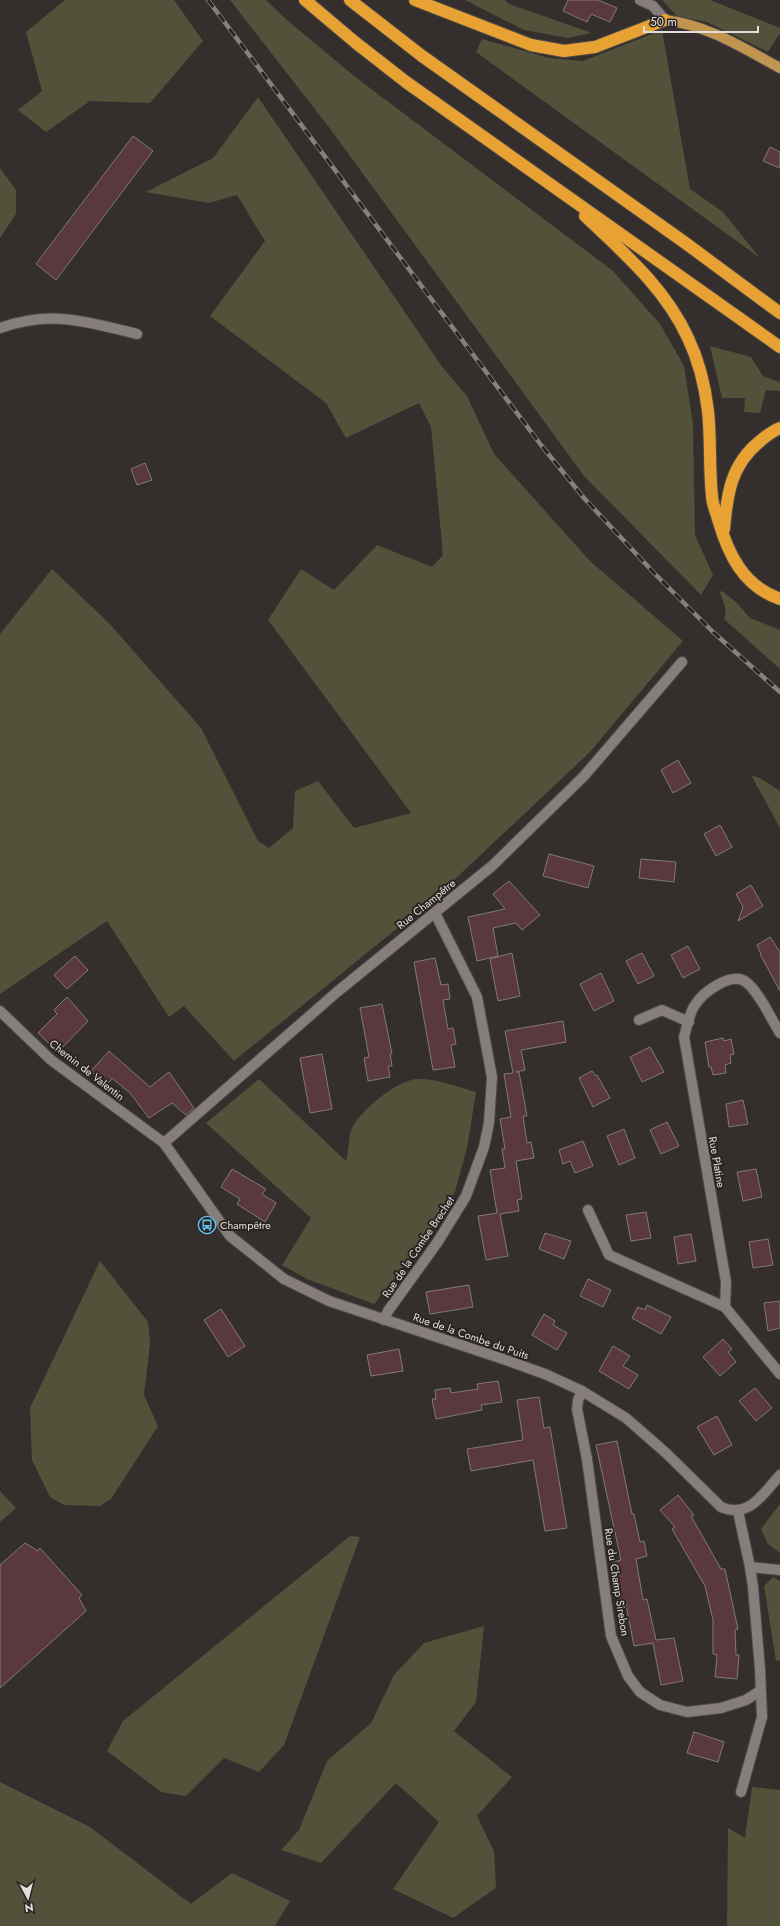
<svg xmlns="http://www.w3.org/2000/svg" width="780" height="1926" font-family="Jost,sans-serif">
<rect width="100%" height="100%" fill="#342e2c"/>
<g fill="#52523a">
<path d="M65,0H174L203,41L150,103L90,101L46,132L18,110L42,91L26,32Z"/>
<path d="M230,0H266L288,21L354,76L613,271L660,324L684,366L693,424L695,535L713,575L701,595L584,476L328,126Z"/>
<path d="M465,0H505L509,4L592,33L568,38L524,30Z"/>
<path d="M662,0H710L780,28V33L768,52L707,22L677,16Z"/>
<path d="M662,30L690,189L723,212L760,258L476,52L482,39L549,58L583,61Z"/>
<path d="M258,97L443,368L467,396L494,454L590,561L683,641L590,752L437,896L234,1061L184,1006L169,1017L107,921L0,994V634L52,569L108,622L201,728L258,841L269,848L293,828L295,791L318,781L354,828L411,813L268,620L301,569L334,590L377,545L432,567L443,555L431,427L419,403L346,438L326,403L210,316L265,241L237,195L209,203L146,192L213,158Z"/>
<path d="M0,168L16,190V214L0,238Z"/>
<path d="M710,346L751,357L763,376L780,382V391L766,390L760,413L744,412L745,398H722Z"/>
<path d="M722,591L737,603L750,618L780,630V669L724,619L726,611L720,592Z"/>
<path d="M751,775L760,778L780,791V828Z"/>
<path d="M259,1079L346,1161C349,1151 348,1137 352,1128C361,1110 399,1078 419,1079C439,1079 457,1087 476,1092L467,1148L455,1192L434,1228L374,1304L307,1279L282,1265L311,1218L206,1123Z"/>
<path d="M100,1261L148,1322L150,1344L144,1395L158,1426L111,1499L100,1506L64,1505L50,1497L32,1460L30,1408Z"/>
<path d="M0,1491L16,1508L0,1522Z"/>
<path d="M780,1504V1553L768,1544L761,1529Z"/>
<path d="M350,1536L360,1537L284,1745L259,1772L224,1758L186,1796L161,1792L107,1751L123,1721Z"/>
<path d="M773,1577L780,1581V1660L776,1661L764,1586Z"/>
<path d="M484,1626L476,1702L454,1731L512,1777L477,1816L494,1851L496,1888L453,1918L393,1889L439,1822L396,1783L321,1863L281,1850L299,1830L327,1761L371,1723L394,1675L424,1643Z"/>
<path d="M0,1782L90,1827L191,1904L232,1873L290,1901L275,1926H0Z"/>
<path d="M752,1787L780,1790V1926H727L728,1828L745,1838Z"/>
</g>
<g fill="#59383f" stroke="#81797a">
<path d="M568,0H598L617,8L610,22L591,14L587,22L563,11Z"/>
<path d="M133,136L153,151L56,280L36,264Z"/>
<path d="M770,147L780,152V168L763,161Z"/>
<path d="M145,463L152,480L137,485L131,469Z"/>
<path d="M678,760L691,783L673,793L661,770Z"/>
<path d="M720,825L732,847L716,856L704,834Z"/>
<path d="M549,854L594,866L588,888L543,876Z"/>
<path d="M641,859L676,862L674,882L639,878Z"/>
<path d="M509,881L540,915L522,930L516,923L493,928L498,956L477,961L468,917L505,909L493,894Z"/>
<path d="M751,885L763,906L738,921L743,907L736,894Z"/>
<path d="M770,937L780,952V991L760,954H761L757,945Z"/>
<path d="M688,946L700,969L683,978L671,955Z"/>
<path d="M512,953L520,996L498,1001L490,959Z"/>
<path d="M642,953L654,976L638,984L626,961Z"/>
<path d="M75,956L88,970L67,989L54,975Z"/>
<path d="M435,958L441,985L448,984L450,999L443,1000L448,1029L453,1028L456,1044L451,1045L455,1067L433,1070L414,962Z"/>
<path d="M601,973L614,1001L594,1011L580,984Z"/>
<path d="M67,997L88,1021L58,1052L38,1033L57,1014L54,1010Z"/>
<path d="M382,1004L392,1054H390L392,1066H388L390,1077L368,1081L364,1058L369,1057L360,1008Z"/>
<path d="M563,1021L566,1042L521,1050L525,1070L516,1072H519L527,1116H523L527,1143L531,1142L534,1158L516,1161L522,1199L517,1200L519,1211L500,1214L508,1256L486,1260L478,1216L497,1213L490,1170L505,1168L502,1149H505L500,1119L511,1117L504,1074L513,1073L505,1031Z"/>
<path d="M723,1038L724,1041L731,1039L734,1054L730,1055L731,1063L725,1065L726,1073L713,1075L711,1067H709L705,1042Z"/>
<path d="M650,1047L664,1072L642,1082L630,1057Z"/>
<path d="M109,1051L150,1087L169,1072L194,1108L186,1115L172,1103L149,1118L130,1093L112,1078L107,1085L91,1071Z"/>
<path d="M322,1054L332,1109L310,1113L300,1058Z"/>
<path d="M592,1071L596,1076L597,1075L610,1098L593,1107L579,1078Z"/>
<path d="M743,1100L748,1124L729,1127L726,1104Z"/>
<path d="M667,1122L679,1146L661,1154L650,1130Z"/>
<path d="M624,1129L635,1158L619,1165L607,1136Z"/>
<path d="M583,1141L593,1166L575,1173L570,1161L563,1164L559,1150Z"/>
<path d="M232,1169L266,1189L262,1194L276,1203L265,1222L237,1204L240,1199L221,1187Z"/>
<path d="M756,1169L762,1197L743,1201L737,1172Z"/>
<path d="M646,1212L651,1238L631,1241L626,1215Z"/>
<path d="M545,1233L571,1241L564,1259L539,1249Z"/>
<path d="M691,1234L696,1261L678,1264L674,1237Z"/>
<path d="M768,1239L773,1265L753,1268L749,1242Z"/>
<path d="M588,1279L611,1290L603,1307L580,1296Z"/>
<path d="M469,1285L473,1307L430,1314L426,1292Z"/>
<path d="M780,1301V1328L768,1331L764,1303Z"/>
<path d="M647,1305L671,1317L661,1334L632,1318L638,1307L645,1310Z"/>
<path d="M221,1309L245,1346L228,1357L204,1320Z"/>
<path d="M544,1314L555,1321L553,1325L567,1333L557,1350L532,1335Z"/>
<path d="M723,1339L732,1349L728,1352L736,1362L720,1376L703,1357Z"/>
<path d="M613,1346L630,1356L623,1366L638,1375L629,1389L599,1371Z"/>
<path d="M399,1349L403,1371L371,1376L367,1355Z"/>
<path d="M498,1381L502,1402L481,1405L482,1410L436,1419L432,1399H436L435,1390L450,1388L451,1393L478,1389L477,1384Z"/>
<path d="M755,1388L772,1408L756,1421L739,1401Z"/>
<path d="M539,1397L544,1428L550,1427L567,1528L545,1531L533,1460L471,1471L467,1449L523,1440L517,1400Z"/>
<path d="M717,1416L732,1445L714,1455L697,1427Z"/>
<path d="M617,1441L632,1514H634L640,1542L644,1541L647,1556L636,1559L643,1600L647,1599L656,1640L674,1638L683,1681L661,1685L653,1643L634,1646L626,1604L621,1605L613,1562L621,1560L596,1445Z"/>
<path d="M678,1495L694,1515L691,1516L721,1569H725L738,1629L735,1630L736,1655H739L737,1679L715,1677L717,1655L713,1654V1620L705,1586L672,1529L675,1527L660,1510Z"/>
<path d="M25,1543L38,1551L40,1548L82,1595L79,1598L86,1611L0,1688V1565Z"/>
<path d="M694,1732L724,1742L718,1762L687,1753Z"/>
</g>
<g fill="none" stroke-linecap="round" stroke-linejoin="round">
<defs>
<g id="minor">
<path d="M640,0L653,6L665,20"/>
<path d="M0,328C53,310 84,321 137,334"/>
<path d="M0,1011L51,1060L164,1143L230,1236L284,1279L329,1301L503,1359L545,1374L582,1391L626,1418L666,1453L721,1507C749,1519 763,1494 780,1475"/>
<path d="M639,1020L662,1010L689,1022"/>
<path d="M164,1143L337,992L492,866L584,776L682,662"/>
<path d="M588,1210L609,1255L725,1307L780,1374"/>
<path d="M725,1307L726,1282L684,1037C687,1027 689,1013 695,1005C703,992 732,971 746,982C760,993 771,1019 780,1033"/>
<path d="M384,1320L388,1311L437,1243L466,1196L484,1147L489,1123L492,1077L477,997L435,913"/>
<path d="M582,1391L578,1400L577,1409L587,1459L611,1636L628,1676L640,1692L660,1705L687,1712L721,1708L746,1700L760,1691"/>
<path d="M738,1511L750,1567L753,1587L760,1669L762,1717L741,1792"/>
<path d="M750,1567L780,1570"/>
</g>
<path id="major" d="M665,20C708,25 743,48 780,68"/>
<g id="highway">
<path d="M305,0L356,43L406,82L780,347"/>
<path d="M350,0L422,56L684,242L780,313"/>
<path d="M415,0L531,45L564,51L595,47L665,20"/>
<path d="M585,216C624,253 665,288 688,338C699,361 705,386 708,411C711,439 709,468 712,496C712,503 716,512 718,519C728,554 743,586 780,599"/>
<path d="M724,529C727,494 731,465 759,442C766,436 772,431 780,428"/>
</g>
</defs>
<use href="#minor" stroke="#504a48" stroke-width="12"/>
<use href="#major" stroke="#504a48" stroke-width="12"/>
<use href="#highway" stroke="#504a48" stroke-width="14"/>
<use href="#minor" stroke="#867e7b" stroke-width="10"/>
<use href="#major" stroke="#c19450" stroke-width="10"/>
<use href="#highway" stroke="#e8a233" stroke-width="12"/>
<defs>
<path id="rail" d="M208,0L429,296L541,445L584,498L655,574L713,632L780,692"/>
</defs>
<use href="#rail" stroke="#86817f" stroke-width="4.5"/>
<use href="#rail" stroke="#2a2422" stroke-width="3" stroke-dasharray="9" stroke-linecap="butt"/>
</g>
<defs>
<symbol id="bus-ring" viewBox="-11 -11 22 22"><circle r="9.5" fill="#2a2422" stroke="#66c4ef" stroke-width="1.5"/><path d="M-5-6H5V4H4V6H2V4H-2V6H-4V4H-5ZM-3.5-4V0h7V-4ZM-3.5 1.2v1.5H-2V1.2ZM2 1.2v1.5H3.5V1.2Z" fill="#66c4ef"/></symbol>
</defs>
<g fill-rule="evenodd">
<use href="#bus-ring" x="197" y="1215" width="20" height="20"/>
</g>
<g text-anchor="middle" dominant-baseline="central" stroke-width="4" stroke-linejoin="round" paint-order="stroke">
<g font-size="11" fill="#e3dedd" stroke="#2a2422">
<text transform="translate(426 904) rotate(-39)">Rue Champêtre</text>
<text transform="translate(87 1070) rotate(38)">Chemin de Valentin</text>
<text transform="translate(717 1162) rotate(80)">Rue Platine</text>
<text transform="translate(418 1247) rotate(-56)">Rue de la Combe Brechet</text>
<text transform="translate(471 1336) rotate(19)">Rue de la Combe du Puits</text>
<text transform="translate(617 1582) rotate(81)">Rue du Champ Sirebon</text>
</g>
<g font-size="11" fill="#e3dedd" stroke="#2a2422" text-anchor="start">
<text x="220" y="1225">Champêtre</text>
</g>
</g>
<g transform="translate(28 1898) rotate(173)" stroke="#2a2422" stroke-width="3" paint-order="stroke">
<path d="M0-3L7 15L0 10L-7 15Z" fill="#e3dedd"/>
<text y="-6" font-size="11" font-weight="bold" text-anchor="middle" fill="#e3dedd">N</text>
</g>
<path d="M644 26v6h114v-6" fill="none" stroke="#e3dedd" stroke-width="2"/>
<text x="650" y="26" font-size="12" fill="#e3dedd" stroke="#2a2422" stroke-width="3" paint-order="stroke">50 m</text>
</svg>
